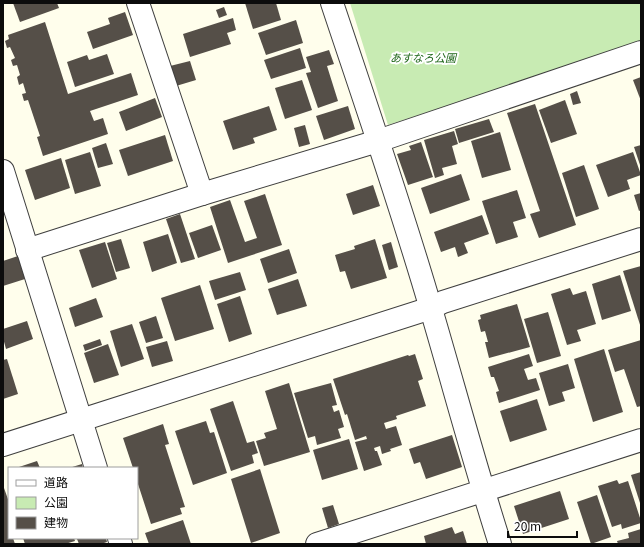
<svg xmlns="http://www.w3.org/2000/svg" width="644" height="547" font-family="Georgia,'Noto Sans JP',serif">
<rect width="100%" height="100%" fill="#fffeec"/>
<path fill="#c8ebb3" d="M350,3H641V43L388,125Z"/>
<g fill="#554f48">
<path d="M13,3H57L59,8L20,22Z"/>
<path d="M245,3H276L281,20L253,29Z"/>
<path d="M224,7L227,15L219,18L216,10Z"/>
<path d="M125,12L133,35L93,49L87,32L110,24L108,18Z"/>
<path d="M233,18L236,30L227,33L231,44L190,57L183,34Z"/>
<path d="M296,20L303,43L266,55L258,33Z"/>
<path d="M45,22L68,94L131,73L138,95L90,111L94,121L103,118L108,134L43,156L37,137L40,136L28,100L24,101L22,94L26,93L23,83L19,85L17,77L20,75L17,65L13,66L11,60L15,58L10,47L7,48L5,41L9,39L8,35Z"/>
<path d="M300,48L306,68L271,79L264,60Z"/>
<path d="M329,50L334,64L327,66L338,101L318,108L306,73L311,72L306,57Z"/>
<path d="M107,54L114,74L75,87L67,62L87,55L89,60Z"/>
<path d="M190,61L196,80L176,86L170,66Z"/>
<path d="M641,77V101L633,80Z"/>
<path d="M302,80L312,110L285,119L275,88Z"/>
<path d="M577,91L581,103L573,105L570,94Z"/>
<path d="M155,98L162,117L126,131L119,112Z"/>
<path d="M565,100L577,134L551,143L539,110Z"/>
<path d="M535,104L576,225L539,238L530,214L540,211L507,113Z"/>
<path d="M269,106L277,130L253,138L255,143L233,150L223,121Z"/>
<path d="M348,106L355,129L324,140L316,116Z"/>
<path d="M489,119L494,132L459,143L455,129Z"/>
<path d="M305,125L310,144L299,147L294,128Z"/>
<path d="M454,131L458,144L452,146L457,164L442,168L444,175L435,178L424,140Z"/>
<path d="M500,132L511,170L482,178L471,141Z"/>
<path d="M165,135L173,161L128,176L119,150Z"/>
<path d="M421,142L433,177L408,185L397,154L411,150L409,146Z"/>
<path d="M106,143L113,164L98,168L92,148Z"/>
<path d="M641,145V168L634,147Z"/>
<path d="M90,152L101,186L75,194L65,160Z"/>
<path d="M633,152L641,175L627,180L630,189L608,197L596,165Z"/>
<path d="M61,158L70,188L35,200L25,170Z"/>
<path d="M584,165L599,209L576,217L562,173Z"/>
<path d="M461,174L470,200L430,214L421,188Z"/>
<path d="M373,185L380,206L353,215L346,194Z"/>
<path d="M517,190L526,218L513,222L518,237L496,244L482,201Z"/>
<path d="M641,193V210L639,211L634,195Z"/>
<path d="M265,194L282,245L228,263L210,207L230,200L245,242L257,238L244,201Z"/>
<path d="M180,214L195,259L181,263L166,219Z"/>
<path d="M482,215L489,234L464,243L468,253L458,257L455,247L441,252L434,232Z"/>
<path d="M212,225L221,250L198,258L189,233Z"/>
<path d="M168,234L177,263L152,272L143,242Z"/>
<path d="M121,239L130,268L116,272L107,243Z"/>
<path d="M375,239L387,278L351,289L345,271L340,272L335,255L355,249L354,246Z"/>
<path d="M105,242L117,279L92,288L79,250Z"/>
<path d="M391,242L398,267L389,270L382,245Z"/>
<path d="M289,249L297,273L268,283L260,259Z"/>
<path d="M18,256L25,279L3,286V261Z"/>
<path d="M641,266V328L623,271Z"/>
<path d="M240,272L246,290L215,300L209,281Z"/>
<path d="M620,275L631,311L602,320L592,284Z"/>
<path d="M298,279L307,306L277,315L268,289Z"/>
<path d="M200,285L214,329L175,341L161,298Z"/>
<path d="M570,288L573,295L586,291L596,324L577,330L581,341L567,345L551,294Z"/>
<path d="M240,296L252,334L229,342L217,304Z"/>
<path d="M96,298L103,317L75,327L69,308Z"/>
<path d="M517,304L530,347L489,358L485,342H488L485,331L481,332L478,320L481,319L480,315Z"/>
<path d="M548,312L561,356L537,363L524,319Z"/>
<path d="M156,316L163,338L146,343L139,322Z"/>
<path d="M27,321L33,339L6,349L3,338V329Z"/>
<path d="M132,324L144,359L121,367L110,331Z"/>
<path d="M100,339L102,345L85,351L83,345Z"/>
<path d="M641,340V406L637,407L624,369L615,372L608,350Z"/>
<path d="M167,341L173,361L152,367L146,347Z"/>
<path d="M108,344L119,375L94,383L84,353Z"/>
<path d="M604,349L623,412L593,422L574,359Z"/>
<path d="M415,354L423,379L418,381L426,406L396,416L397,419L384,423L386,429L396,426L402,445L390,449L391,451L382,454L380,446L374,448L375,451H377L382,465L364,471L355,442L367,439L366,436L355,440L347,414L345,415L333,379L408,355L409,356Z"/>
<path d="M529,354L533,366L524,369L528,380L536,378L540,390L499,403L496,392L499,391L494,377H491L488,367Z"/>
<path d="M7,359L18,394L3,399V360Z"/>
<path d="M568,364L575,388L562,392L565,401L549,406L539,373Z"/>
<path d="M289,383L310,452L264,466L256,441L266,438L264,433L277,429L265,391Z"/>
<path d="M331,383L337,405L332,406L334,412L339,410L344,427L338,429L341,438L317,445L315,436L308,438L294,393Z"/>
<path d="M537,399L547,430L510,442L500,411Z"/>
<path d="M233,401L247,443L254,441L258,453L252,455L254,463L231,471L210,409Z"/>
<path d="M206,421L210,433L214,432L227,473L193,485L175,431Z"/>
<path d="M163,424L169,444L165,445L185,507L180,508L182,514L151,524L137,481V468H133L123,438Z"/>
<path d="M452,435L462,467L426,479L420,462L414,464L409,449Z"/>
<path d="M349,439L358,469L322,480L313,450Z"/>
<path d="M37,461L40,468H16Z"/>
<path d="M82,464L83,468H69Z"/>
<path d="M260,469L280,533L251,543L231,479Z"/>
<path d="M641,472V506L631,475Z"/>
<path d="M617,480L619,484L628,481L641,521V523L622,529L621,524L612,527L598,486Z"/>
<path d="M3,488H4L9,502V538H13L15,544H3Z"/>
<path d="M560,491L569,519L523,534L514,506Z"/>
<path d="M597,495L611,537L591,544L577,502Z"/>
<path d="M333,505L339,524L328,528L322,508Z"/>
<path d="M183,520L191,544H149L145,533Z"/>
<path d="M452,527L455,534L463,531L467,544H426L424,536Z"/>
<path d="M641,529V544H618L617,541L629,538L628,533Z"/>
<path d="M23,538H74L75,541L65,544L54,543L25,544Z"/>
<path d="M79,538H106L107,542L101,544H79L77,539Z"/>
</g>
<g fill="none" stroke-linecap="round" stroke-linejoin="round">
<defs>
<g id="minor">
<path d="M138,3L202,194"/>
<path d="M332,3C366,105 401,206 431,309C454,387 475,466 500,544"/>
<path d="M3,171L96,468"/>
<path d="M27,250L202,194L378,141L641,52"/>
<path d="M3,445L431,308L443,302L641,239"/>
<path d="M119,538L121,544"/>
<path d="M317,544L641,440"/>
</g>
</defs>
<use href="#minor" stroke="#3f3f3f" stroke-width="24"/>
<use href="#minor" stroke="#fff" stroke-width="22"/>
</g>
<g text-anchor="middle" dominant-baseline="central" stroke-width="4" stroke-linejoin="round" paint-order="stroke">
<g font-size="11" font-style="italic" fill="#1f671a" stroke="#fff">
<text x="423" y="57">あすなろ公園</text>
</g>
</g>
<rect width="644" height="547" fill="none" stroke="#0c0c0c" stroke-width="8"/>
<rect x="8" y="467" width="130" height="72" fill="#ffffff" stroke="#9e9e9e"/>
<rect x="16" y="480" width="20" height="6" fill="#ffffff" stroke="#9e9e9e"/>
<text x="44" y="487" font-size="12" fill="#0c0c0c">道路</text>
<rect x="16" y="497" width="20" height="12" fill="#c8ebb3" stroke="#9e9e9e"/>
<text x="44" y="507" font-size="12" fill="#0c0c0c">公園</text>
<rect x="16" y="517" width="20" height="12" fill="#554f48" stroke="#9e9e9e"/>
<text x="44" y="527" font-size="12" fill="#0c0c0c">建物</text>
<path d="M508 531v6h69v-6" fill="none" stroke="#0c0c0c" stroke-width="2"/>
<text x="514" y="531" font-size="12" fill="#0c0c0c" stroke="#ffffff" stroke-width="3" paint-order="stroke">20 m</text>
</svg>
